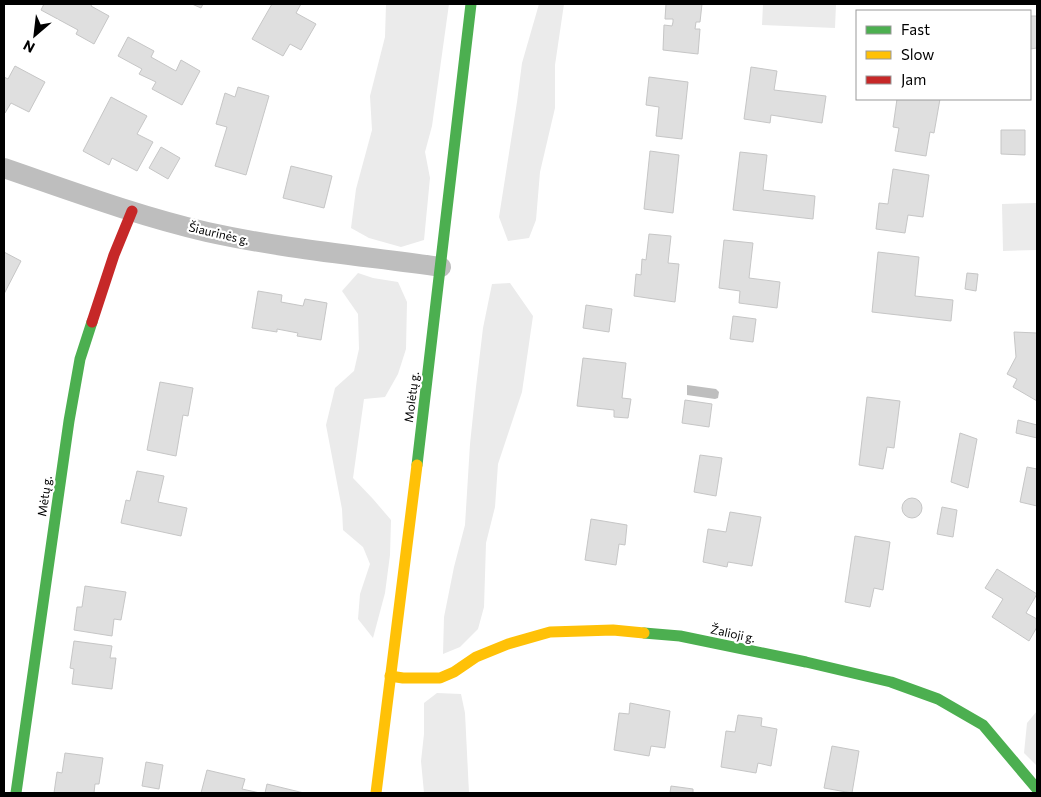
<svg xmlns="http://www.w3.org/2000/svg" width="1041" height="797" font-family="Commissioner,sans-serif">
<rect width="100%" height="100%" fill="#fff"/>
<g fill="#ebebeb">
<path d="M386,4H449L432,126L425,152L430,178L424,240L401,247L369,238L351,228L356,189L372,130L370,96L385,37Z"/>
<path d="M539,4H564L555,65V108L540,172L536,220L529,238L508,241L499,217L517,102L522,63Z"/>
<path d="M763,4H836L835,28L762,25Z"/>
<path d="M1037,203V250L1003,251L1002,204Z"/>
<path d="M358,273L373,278L398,282L407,302L406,349L398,374L385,397L364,399L353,478L373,499L391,520L390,555L385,593L373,638L358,619L360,594L370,564L363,547L343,530L342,509L326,425L335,388L354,371L359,349L358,314L342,291Z"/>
<path d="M510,283L533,316L522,392L498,464L495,507L486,543L484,607L478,629L460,647L443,654L444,617L454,567L465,525L470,444L476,387L483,328L492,284Z"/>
<path d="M437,693L461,694L465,713L469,793H424L421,761L424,734V703Z"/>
<path d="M1037,711V766L1024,753L1027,723Z"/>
</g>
<path fill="#bebebe" d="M687,385L716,389L719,392L718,398L715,399L687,395Z"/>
<g fill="#dfdfdf" stroke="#c6c6c6">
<path d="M44,4H92L91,6L109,16L94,44L76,34L78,30L41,10Z"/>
<path d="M192,4H203L201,8Z"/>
<path d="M272,4H301L296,13L316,24L301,50L290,44L283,56L252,39Z"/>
<path d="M666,4H702L700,22H696L695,29H700L698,54L663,50L664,25L672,26L673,22V19H665Z"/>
<path d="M1030,16H1037V48L1030,49Z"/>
<path d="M128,37L154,51L151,57L176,71L181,60L200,71L182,105L152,89L156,82L139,74L142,69L118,56Z"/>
<path d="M15,66L45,82L29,112L11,103L5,113L4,112V77L8,79Z"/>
<path d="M751,67L777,71L774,90L826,96L822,123L771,115L770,123L744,119Z"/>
<path d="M649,77L688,82L682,139L656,136L659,107L646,105Z"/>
<path d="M238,87L269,96L246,175L215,166L227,127L216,124L225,93L235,97Z"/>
<path d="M111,97L147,116L137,134L153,142L137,171L112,158L109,165L83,151Z"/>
<path d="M897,99H940L934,133L930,132L926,156L895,151L899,128L893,127Z"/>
<path d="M1001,130H1025V155L1001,154Z"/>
<path d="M161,147L180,158L168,179L149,168Z"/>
<path d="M650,151L679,155L673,213L644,209Z"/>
<path d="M740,152L767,155L763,190L815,196L813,219L733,210Z"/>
<path d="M291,166L332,176L324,208L283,198Z"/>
<path d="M893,169L929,175L923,217L908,215L905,233L876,229L879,203L888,204Z"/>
<path d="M649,234L671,236L668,263L679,264L675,302L634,296L636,274L641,275L642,259L646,260Z"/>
<path d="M724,240L753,243L749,278L780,282L777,308L739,303L740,291L719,288Z"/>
<path d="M4,252L21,261L4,294Z"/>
<path d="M878,252L919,257L915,296L953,300L951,321L872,312Z"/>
<path d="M967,273L978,274L976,291L965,289Z"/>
<path d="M258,291L282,295L281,302L303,306L305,299L327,303L321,340L297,336L298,333L277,329V332L252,328Z"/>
<path d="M586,305L612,309L609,332L583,328Z"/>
<path d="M733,316L756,319L753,342L730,339Z"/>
<path d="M1014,332L1037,333V401L1013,387L1017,379L1007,374L1016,357Z"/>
<path d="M583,358L626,363L622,398L631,399L628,418L614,417V410L577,406Z"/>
<path d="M160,382L193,388L188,416L183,415L176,456L147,450Z"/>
<path d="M867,397L900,401L894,448L887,447L883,469L859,465Z"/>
<path d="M685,400L712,404L709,427L682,423Z"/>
<path d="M1018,420L1037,425V438L1016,433Z"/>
<path d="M960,433L977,439L968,488L951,482Z"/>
<path d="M700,455L722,458L716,496L694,492Z"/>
<path d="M1027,467L1037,469V506L1020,502Z"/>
<path d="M137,471L164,476L158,502L187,508L181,536L121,523L126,500L130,501Z"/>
<circle cx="912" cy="508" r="10"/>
<path d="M942,507L957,510L953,537L937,534Z"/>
<path d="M730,512L761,517L752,566L728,562L727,567L703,562L708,529L726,532Z"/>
<path d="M591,519L627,525L625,545L619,544L616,565L585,560Z"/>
<path d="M855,536L890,542L883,590L874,588L870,607L845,602Z"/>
<path d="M997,569L1037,594L1026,613L1037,619V627L1029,641L992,617L1003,599L985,588Z"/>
<path d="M85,586L126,592L121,620L114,619L112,636L74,630L77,607H82Z"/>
<path d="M74,641L112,646L110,658H116L112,689L72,684L74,669L70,668Z"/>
<path d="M630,703L670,711L665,748L651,746L649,756L614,750L619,713L629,714Z"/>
<path d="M738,715L762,718L761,726L777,729L771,766L758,763L756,773L721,767L726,731L735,732Z"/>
<path d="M832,746L859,751L852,793L824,788Z"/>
<path d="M65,753L103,758L99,784H95L94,793H54L57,772L62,773Z"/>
<path d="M146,762L163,765L159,789L142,786Z"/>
<path d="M207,770L245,779L242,789L260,793H201Z"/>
<path d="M267,784L304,793H265Z"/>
<path d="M671,786L693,789V793H670Z"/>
</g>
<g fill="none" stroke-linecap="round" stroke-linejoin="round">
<path stroke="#bebebe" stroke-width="20" d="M4,168C71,191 138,216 207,232C284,249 363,256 441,267"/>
<g stroke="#4caf50" stroke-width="11">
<path d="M417,465L471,4"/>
<path d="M644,633L680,636L806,662L891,682L938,699L983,725L1037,789"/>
<path d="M16,793L69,421L80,359L92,322"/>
</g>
<g stroke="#ffc107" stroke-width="11">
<path d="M390,676L403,678H440L454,672L476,657L508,644L550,632L613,630L644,633"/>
<path d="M376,793L417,465"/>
</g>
<path stroke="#c62828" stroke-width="11" d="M92,322L114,255L132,211"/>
</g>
<g text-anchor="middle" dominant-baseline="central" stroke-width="4.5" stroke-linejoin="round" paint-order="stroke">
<g font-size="12" fill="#000" stroke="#fff">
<text transform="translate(219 233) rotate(13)">Šiaurinės g.</text>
<text transform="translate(411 397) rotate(-83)">Molėtų g.</text>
<text transform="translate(44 496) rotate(-82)">Mėtų g.</text>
<text transform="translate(733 633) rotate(12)">Žalioji g.</text>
</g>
</g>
<rect width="1041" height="797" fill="none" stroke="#000000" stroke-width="10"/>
<rect x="856" y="10" width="175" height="90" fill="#ffffff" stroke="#999999"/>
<rect x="866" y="26" width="25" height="8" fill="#4caf50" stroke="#999999"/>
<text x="901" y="35" font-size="15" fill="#000000">Fast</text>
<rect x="866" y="51" width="25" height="8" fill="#ffc107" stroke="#999999"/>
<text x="901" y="60" font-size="15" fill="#000000">Slow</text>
<rect x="866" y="76" width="25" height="8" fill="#c62828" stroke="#999999"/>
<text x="901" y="85" font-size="15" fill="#000000">Jam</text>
<g transform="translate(35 35) rotate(208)" stroke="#ffffff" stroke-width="4" paint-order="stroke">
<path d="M0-4L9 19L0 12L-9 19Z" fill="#000000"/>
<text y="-8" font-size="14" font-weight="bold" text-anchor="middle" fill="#000000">N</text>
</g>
</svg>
